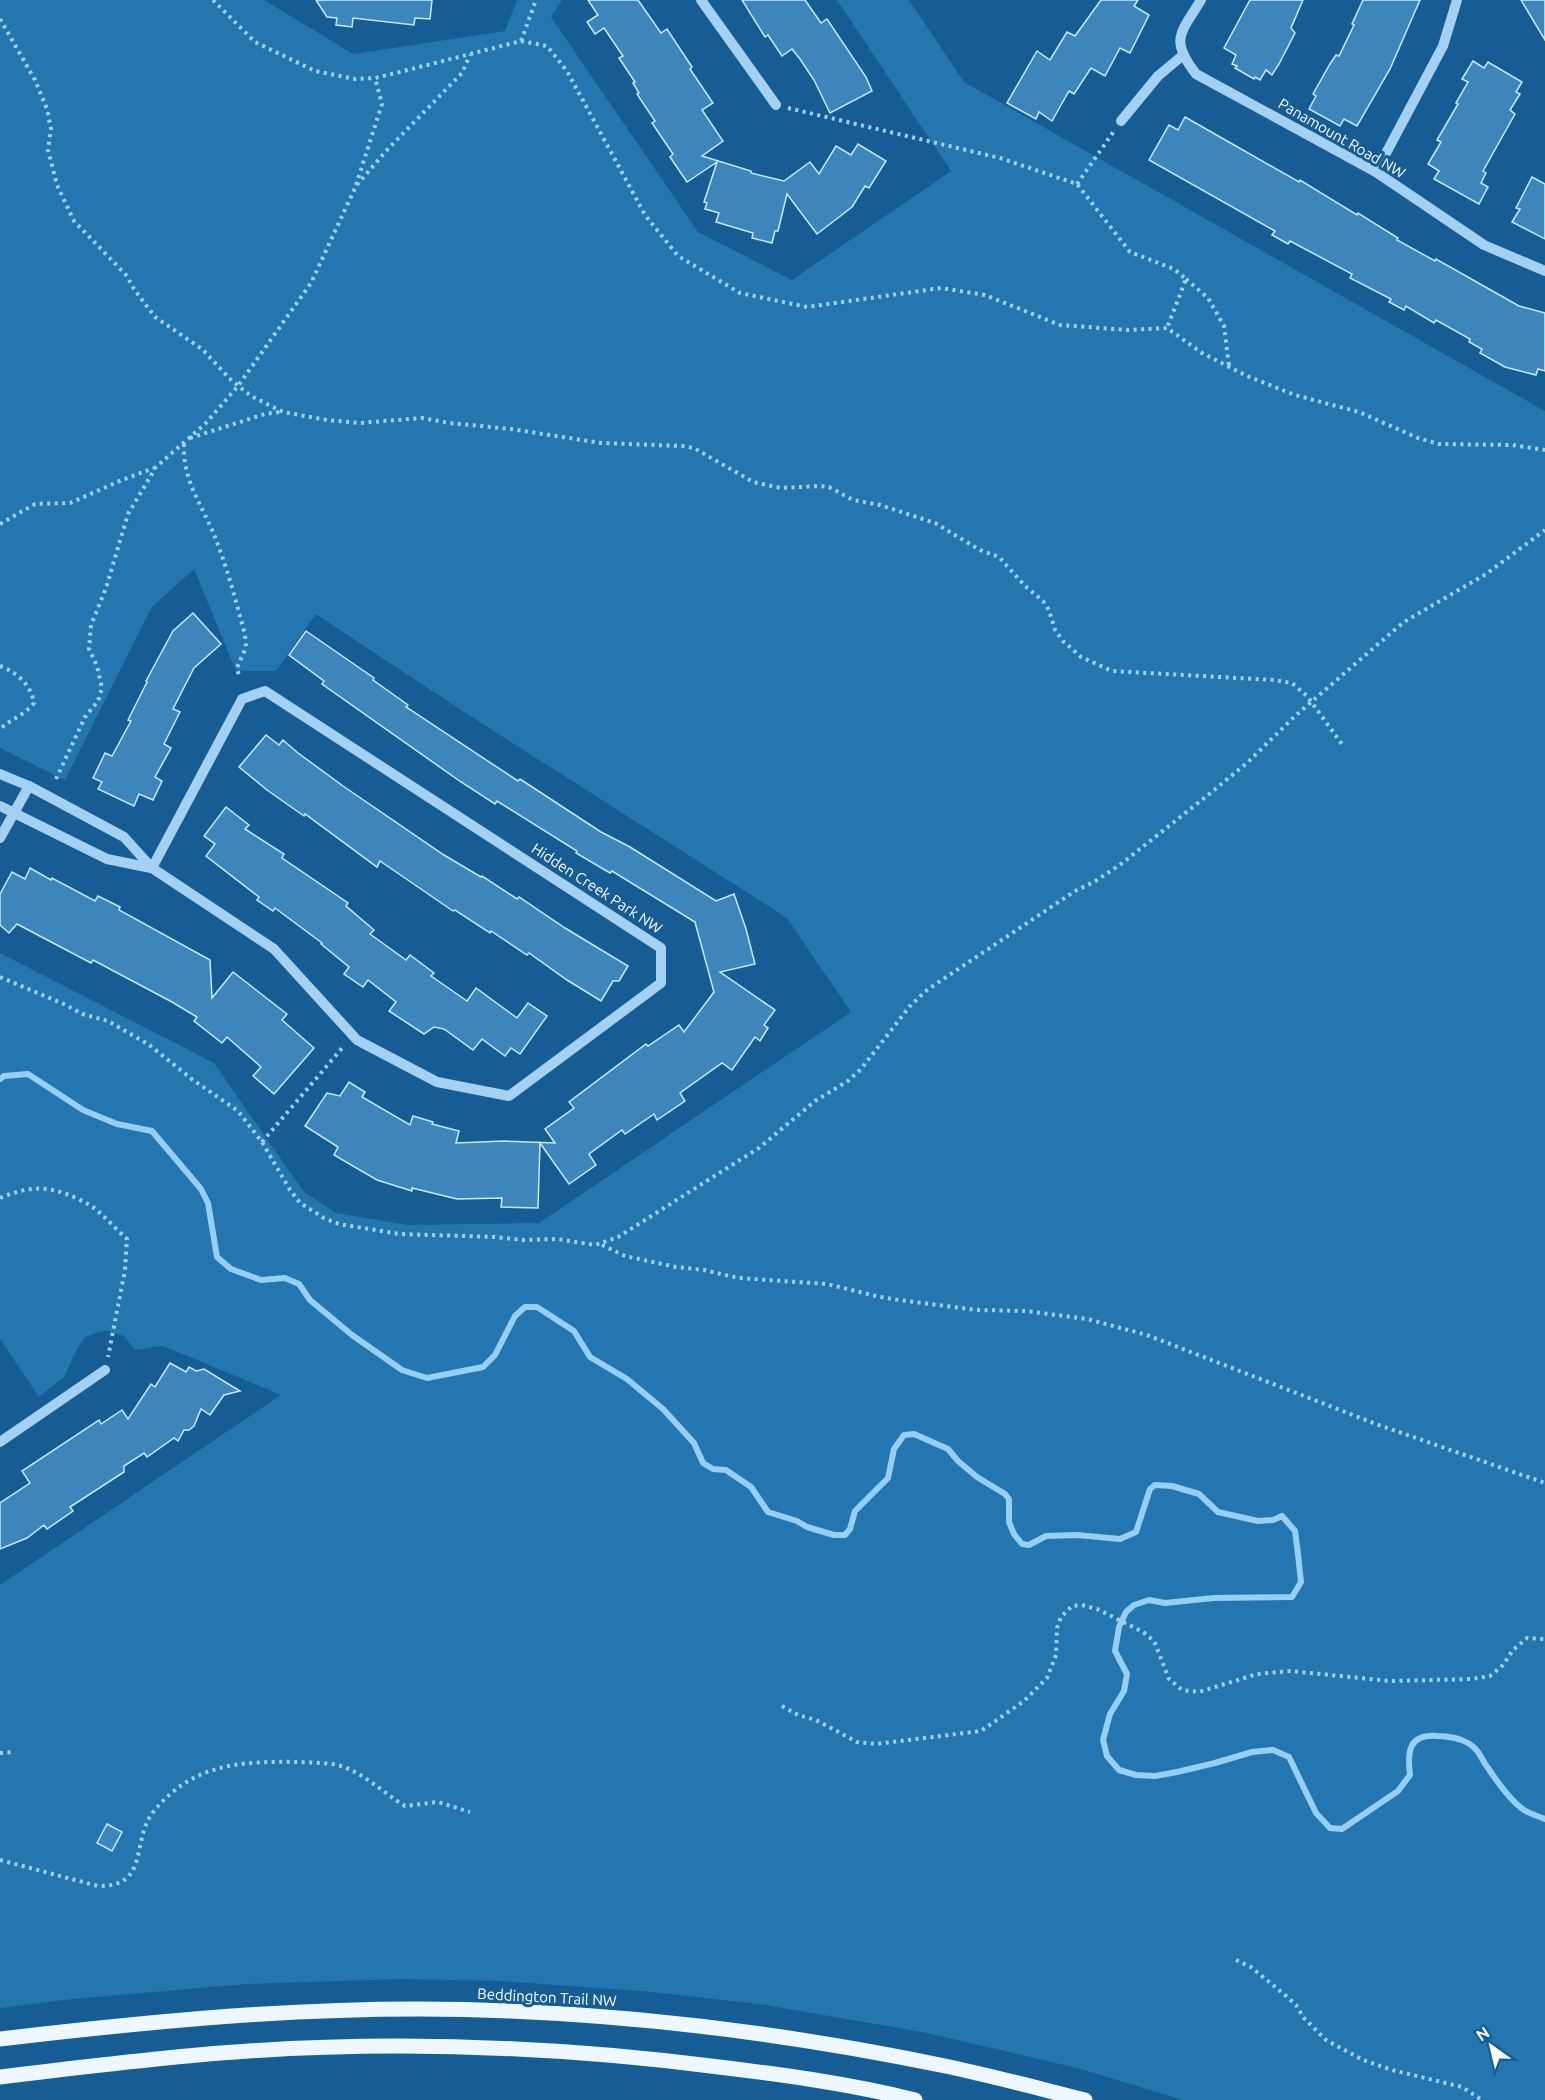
<svg xmlns="http://www.w3.org/2000/svg" width="1545" height="2100" font-family="Ubuntu,sans-serif">
<rect width="100%" height="100%" fill="#155d94"/>
<path fill="#2476b0" d="M0,0H264L353,54L505,31L517,0H562L551,17L698,232L792,280L951,171L837,0H909L964,82L1545,411V2100H1183L1077,2068L927,2033L766,2005L653,1992L501,1981L402,1979L247,1984L72,1999L0,2008V1585L281,1395L163,1346L135,1350L124,1336L105,1330L85,1337L77,1349L64,1377L39,1397L0,1339V953L214,1063L304,1192L336,1213L407,1225L539,1223L851,1012L787,918L467,714L316,614L276,671H236L194,569L152,607L65,780L0,748Z"/>
<g fill="none" stroke-linecap="round" stroke-linejoin="round">
<path stroke="#96cef4" stroke-width="6" d="M0,1079L4,1076L28,1074L83,1110L117,1124L152,1131L201,1189L208,1203L217,1257L231,1269L261,1280L285,1278L299,1284L310,1300L352,1335L402,1370L427,1378L483,1367L495,1355L515,1316L525,1307H537L574,1331L590,1357L627,1379L663,1409L694,1443L703,1463L713,1469L726,1470L751,1487L768,1512L797,1521L807,1527L834,1535H845L850,1529L855,1511L888,1478L894,1449L904,1435L914,1434L948,1449L958,1461L977,1477L1005,1494L1009,1499V1522L1014,1534L1022,1544L1029,1545L1046,1536L1077,1535L1120,1539L1136,1532L1150,1489L1155,1485L1172,1486L1199,1494L1218,1512L1258,1521L1273,1520L1282,1516L1295,1531L1298,1554L1301,1582L1292,1597L1214,1598L1165,1603L1149,1600L1134,1605L1126,1612L1119,1627L1115,1651L1127,1674L1124,1691L1110,1714L1103,1740L1107,1756L1119,1770L1136,1775L1155,1776L1177,1772L1215,1763L1252,1752L1273,1750L1289,1757L1316,1813L1330,1828L1342,1829L1398,1791L1410,1775C1407,1751 1409,1734 1437,1736C1447,1736 1459,1738 1468,1743C1479,1749 1481,1759 1488,1768C1496,1780 1512,1802 1524,1810C1530,1814 1538,1816 1545,1819"/>
</g>
<g fill="#3d86bb" stroke="#cbe8fc" stroke-width="1.5">
<path d="M316,0H432L430,19L415,18L414,25L353,18L352,27L336,25L337,18L327,17Z"/>
<path d="M588,0H638L661,33L667,29L692,67L690,69L713,103L702,110L723,141L702,156L751,171V173L784,181L810,162L819,174L836,146L851,155L858,144L886,161L869,188L865,186L852,207L817,234L787,194L778,231H775L772,243L752,238L753,233L716,222L719,213L705,209L707,203L704,202L717,162L687,182L670,157L673,154L652,123L655,121L637,94L639,93L633,83L635,82L619,58L623,56L604,28L595,34L587,22L598,15Z"/>
<path d="M742,0H805L821,23L827,19L866,77L872,91L830,113L814,80L800,59L792,49L782,56L768,35L765,37Z"/>
<path d="M1101,0H1138L1134,6L1149,15L1130,53L1120,48L1105,76L1091,68L1074,94L1069,91L1052,121L1039,112L1036,119L1007,103L1037,51L1050,60L1067,32L1075,36Z"/>
<path d="M1250,0H1303L1291,28L1295,33L1279,64L1272,75L1266,70L1260,80L1255,77L1254,79L1235,68L1237,66L1232,64L1236,55L1224,48Z"/>
<path d="M1363,0H1420L1390,69L1357,126L1344,119L1340,126L1309,109L1316,96L1313,94L1330,64L1336,55L1339,56L1354,25L1352,24Z"/>
<path d="M1521,0H1545V40Z"/>
<path d="M1473,61L1484,68L1488,62L1522,82L1516,92L1520,94L1510,110L1515,114L1483,171L1486,173L1481,183L1488,187L1479,204L1434,179L1439,171L1428,164L1441,142L1437,140L1458,104L1456,103L1468,82L1462,79Z"/>
<path d="M1185,117L1299,182L1300,180L1357,215L1358,213L1398,238L1397,240L1435,261L1436,259L1519,306L1545,313V371L1538,369L1536,375L1505,367L1480,353L1482,349L1469,342L1470,339L1436,320L1434,323L1406,306L1404,310L1389,302L1391,299L1350,278L1352,274L1290,241L1288,244L1272,235L1275,231L1149,160L1169,125L1178,130Z"/>
<path d="M1532,177L1545,184V239L1512,222L1520,209L1516,208Z"/>
<path d="M193,613L221,644L194,668L173,709L180,712L164,744L171,748L155,777L162,781L153,800L139,794L134,806L98,789L102,782L93,778L105,753L112,756L131,721L128,720L147,682L146,681L173,631Z"/>
<path d="M306,631L374,678L373,680L408,705L406,707L518,781L520,779L601,832L630,847L716,901L734,894L746,929L755,964L720,972L775,1010L764,1025L768,1028L760,1041L755,1037L732,1070L722,1063L680,1093L685,1101L657,1120L654,1114L625,1134L622,1130L589,1154L596,1165L569,1184L540,1143L538,1208L501,1207L502,1198L457,1199L412,1188V1191L377,1180L334,1155L338,1147L305,1126L327,1093L340,1096L349,1082L365,1092L362,1097L410,1125L413,1116L433,1122L432,1124L459,1131L456,1143L504,1141L555,1143L545,1129L574,1108L569,1102L646,1044L648,1046L679,1025L684,1032L714,992L695,922L612,871L610,873L576,853L577,851L497,801L495,804L461,782L322,684L324,681L289,655Z"/>
<path d="M266,735L279,745L283,740L298,753L343,786L444,855L481,877L482,876L517,899L519,897L565,928L628,966L619,981H613L601,1001L567,980L529,953L527,955L491,931L490,933L455,910L453,911L380,861L377,867L305,814L304,816L267,790L239,767Z"/>
<path d="M226,807L249,825L245,829L284,854L282,858L348,903L346,906L374,930L370,934L406,960L410,955L434,973L431,976L467,1001L476,988L517,1018L528,1003L547,1016L520,1054L511,1048L505,1056L482,1039L473,1050L444,1029L434,1027L424,1034L389,1011L396,1002L368,980L363,987L344,974L349,967L321,944L322,943L275,908L273,911L257,900L259,897L206,856L215,844L204,836Z"/>
<path d="M30,868L51,880L52,878L95,901L98,896L120,907L119,910L210,960L212,998L233,972L287,1014L282,1020L314,1048L274,1094L253,1076L261,1067L227,1037L222,1043L194,1021L197,1017L172,1002L93,960L91,963L17,924L9,933L0,925V894L12,872L25,879Z"/>
<path d="M170,1363L186,1372L189,1367L196,1371L204,1369L240,1391L224,1395L210,1415L201,1409L194,1426L189,1430H184L178,1441L174,1438L147,1457L144,1453L124,1466V1472L70,1507L73,1511L47,1529L44,1525L27,1538L0,1549V1503L30,1483L22,1471L99,1420L101,1424L122,1410L128,1419L151,1384L155,1387Z"/>
<path d="M107,1824L122,1832L112,1851L97,1843Z"/>
</g>
<g fill="none" stroke-linecap="round" stroke-linejoin="round">
<g stroke="#a4d1f1" stroke-width="4" stroke-dasharray="3 4.5" stroke-linecap="butt">
<path d="M213,0L255,42L315,71L355,79L375,78L400,72L521,41L547,46L567,71L645,215L678,256L740,293L807,307L941,288L985,295L1060,325L1128,330L1167,328L1202,353L1247,376L1295,395L1359,412L1418,438L1439,444L1512,445L1545,450"/>
<path d="M0,19L35,80L47,109L51,129L48,150L57,185L74,221L127,276L134,289L155,317L202,349L231,380L251,396L283,412L327,420L360,423L422,418L449,423L511,429L601,443L682,446L694,448L753,482L781,488L820,486L829,487L853,500L880,505L935,523L980,550L999,557L1025,586L1043,601L1049,610L1055,630L1063,641L1081,657L1112,671L1274,680L1292,683L1307,696L1344,747"/>
<path d="M521,41L536,0"/>
<path d="M788,108L1000,158L1077,184L1130,252L1174,269L1186,279L1167,328"/>
<path d="M1077,184L1114,131"/>
<path d="M356,185L382,104L375,78"/>
<path d="M1186,279L1208,298L1224,326L1229,366"/>
<path d="M190,438L265,414L280,412"/>
<path d="M184,444C182,483 206,510 218,545C229,574 237,605 245,635L246,647L237,668L239,676"/>
<path d="M0,524L35,504L70,503L122,480L154,468"/>
<path d="M0,666C17,672 31,685 34,703C25,715 11,719 0,729"/>
<path d="M56,779L85,717L98,701L102,688L97,666L89,649L91,625L106,588L128,514L156,467L205,424L238,386L311,283L356,186L386,151L462,73L470,55"/>
<path d="M0,977L66,1005L82,1014L108,1021L148,1044L193,1080L238,1111L262,1142L290,1190L300,1203L324,1218L339,1224L399,1234L494,1237L523,1240L557,1239L595,1245L618,1237L759,1148L815,1101L848,1081L861,1069L910,1006L927,990L1075,891L1094,882L1121,864L1208,795L1247,763L1294,717L1392,632L1404,622L1486,574L1545,530"/>
<path d="M262,1142L343,1047"/>
<path d="M0,1198C29,1186 47,1185 76,1198C85,1202 93,1206 100,1213C109,1221 118,1231 127,1239L125,1270L108,1357"/>
<path d="M602,1245L625,1256L676,1267L704,1270L738,1278L827,1284L880,1297L899,1300L977,1310L1026,1311L1087,1319L1147,1335L1376,1424L1545,1483"/>
<path d="M782,1706L798,1715L816,1720L857,1742L876,1744L981,1731L1024,1701L1047,1678L1056,1655L1057,1628L1061,1617L1072,1606L1082,1605L1097,1609L1143,1632L1154,1641L1169,1679L1182,1690L1199,1692L1257,1674L1291,1671L1390,1681L1472,1679L1490,1676L1503,1665L1513,1650L1527,1638L1545,1639"/>
<path d="M0,1753L14,1752"/>
<path d="M0,1860L98,1886C151,1887 130,1840 154,1811C193,1763 242,1761 299,1762C313,1763 331,1762 344,1767C367,1776 384,1793 405,1806L438,1802L470,1812"/>
<path d="M1236,1960L1251,1967L1285,1995L1296,2005L1304,2018L1326,2040L1363,2060L1392,2070L1462,2087L1482,2100"/>
</g>
<g stroke="#a4d1f1" stroke-width="10">
<path d="M701,0L776,105"/>
<path d="M1201,0C1181,33 1169,39 1196,74L1376,172L1484,245L1545,271"/>
<path d="M1121,121L1158,76L1182,56"/>
<path d="M1376,172L1443,46L1457,0"/>
<path d="M0,774L29,786L124,837L152,868L274,949L357,1040L437,1082L509,1096L661,983V948L265,691L242,699L152,868"/>
<path d="M0,806L107,859L151,868"/>
<path d="M0,838L29,786"/>
<path d="M0,1442L105,1370"/>
</g>
<g stroke="#eef7ff" stroke-width="15">
<path d="M0,2039C170,2019 339,2003 510,2011C654,2017 799,2036 940,2065C989,2075 1037,2088 1085,2100"/>
<path d="M0,2077C73,2068 147,2059 221,2053C386,2040 555,2046 719,2067C785,2075 851,2084 915,2100"/>
</g>
</g>
<g text-anchor="middle" dominant-baseline="central" stroke-width="6" stroke-linejoin="round" paint-order="stroke">
<g font-size="15" fill="#fff" stroke="#155d94">
<text transform="translate(1342 138) rotate(30)">Panamount Road NW</text>
<text transform="translate(597 888) rotate(33)">Hidden Creek Park NW</text>
<text transform="translate(547 1997) rotate(3)">Beddington Trail NW</text>
</g>
</g>
<g transform="translate(1491 2046) rotate(326)" stroke="#155d94" stroke-width="4.5" paint-order="stroke">
<path d="M0-4.5L10 22L0 15L-10 22Z" fill="#ffffff"/>
<text y="-9" font-size="16" font-weight="bold" text-anchor="middle" fill="#ffffff">N</text>
</g>
</svg>
